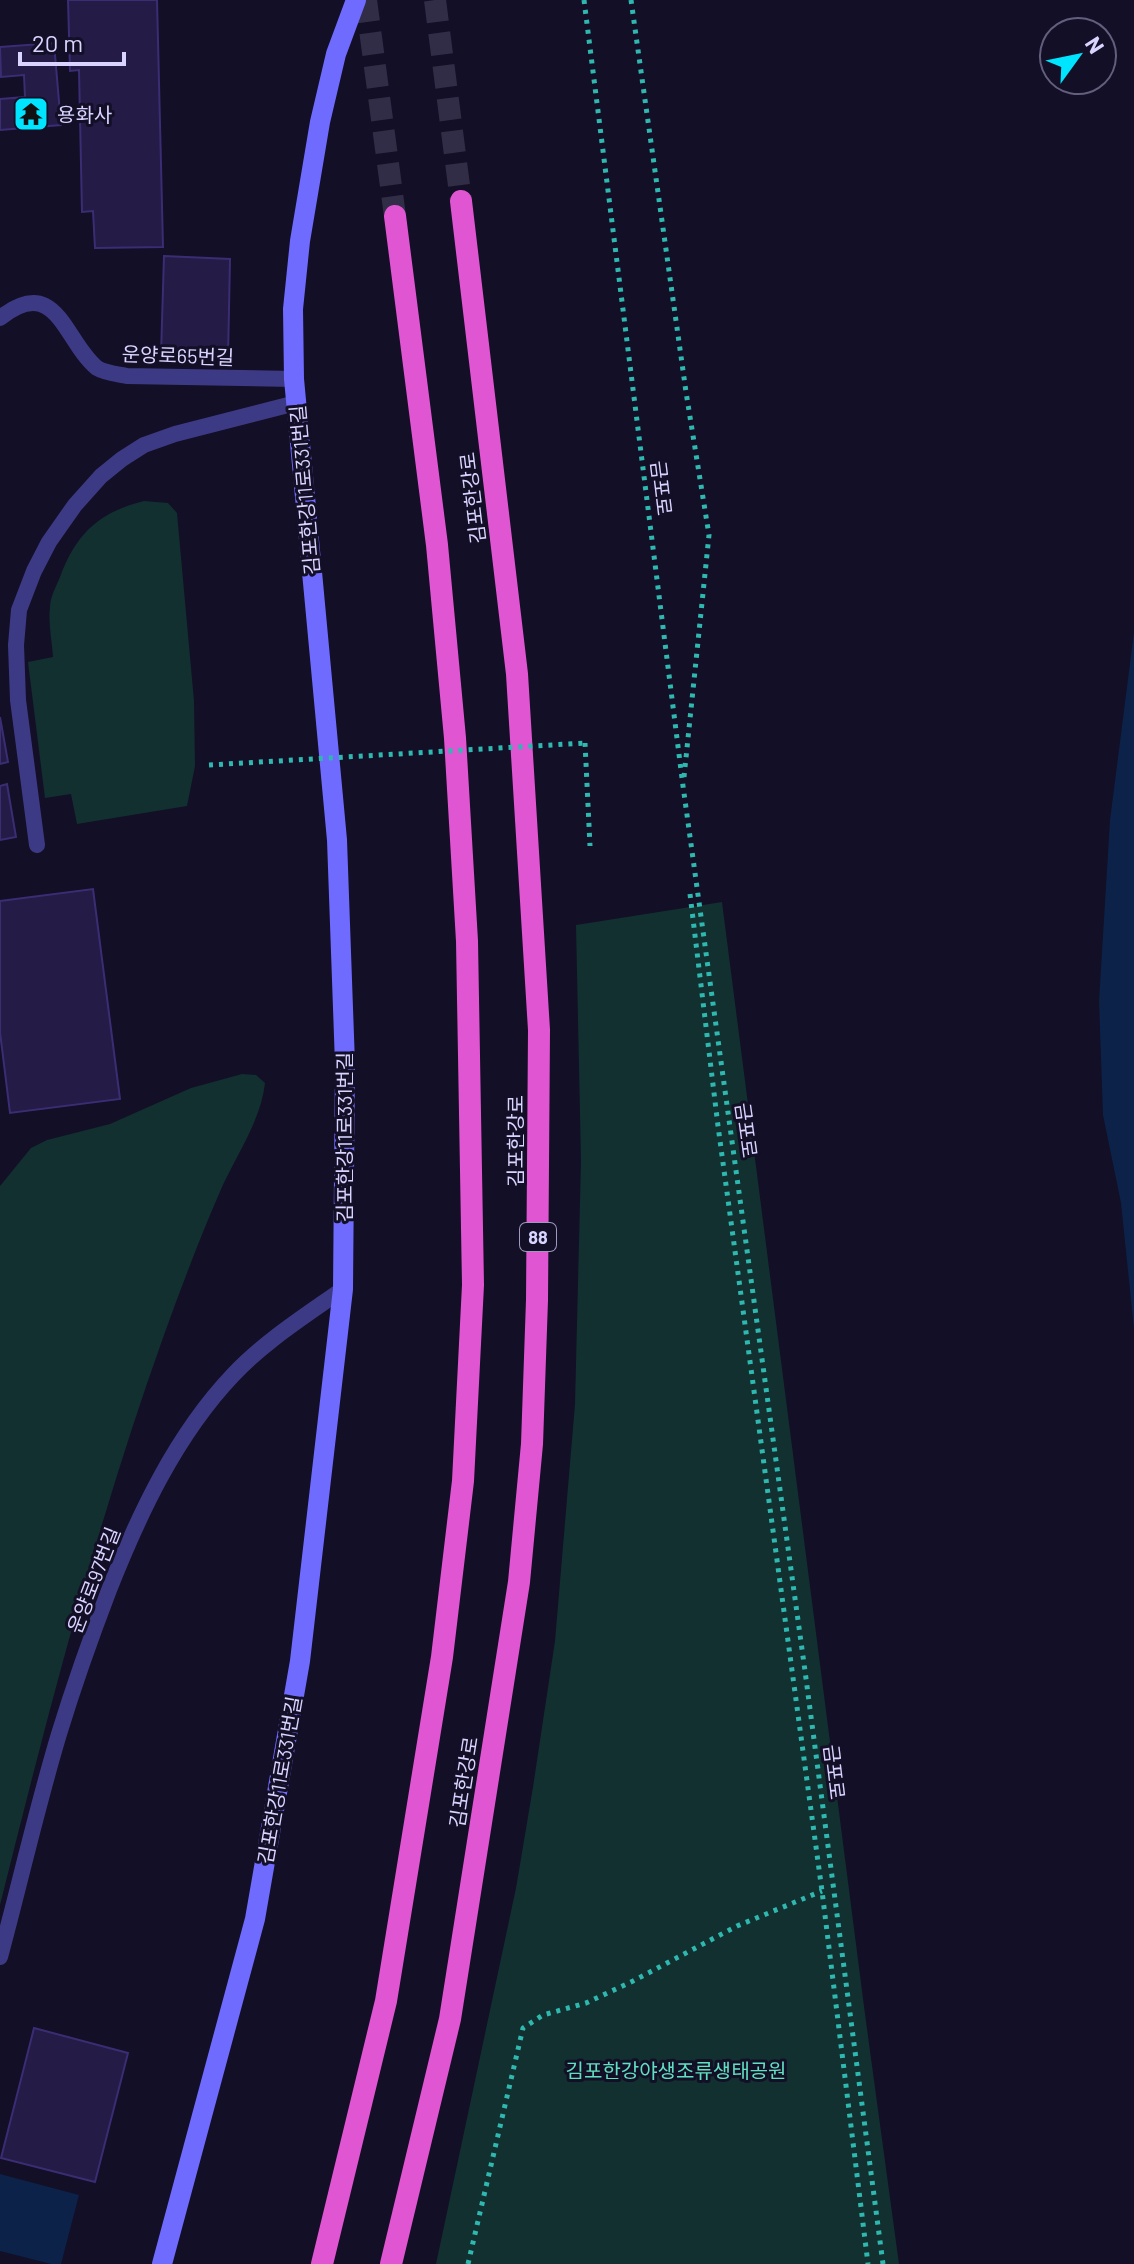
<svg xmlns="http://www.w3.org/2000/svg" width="1134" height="2264" font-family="Barlow,'Noto Sans KR',sans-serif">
<rect width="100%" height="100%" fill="#130f26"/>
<g fill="#12302f">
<path d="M144,501L168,503L177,513L194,701L195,766L187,806L77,824L71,794L45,798L28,662L53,657C52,641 48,623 50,607C50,597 56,587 60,577C76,534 99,512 144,501Z"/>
<path d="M722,902L865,2014L899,2264H436L516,1888L533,1787L555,1641L575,1404L581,1161L576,925Z"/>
<path d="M242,1074L256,1075L265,1083C261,1122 234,1158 219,1194C199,1240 181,1288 164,1335C97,1522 48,1713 0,1905V1186L31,1148L47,1140L110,1124L191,1088Z"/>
</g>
<g fill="#0c2248">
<path d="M1134,632V1329L1121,1203L1103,1115L1099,1001L1110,820Z"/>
<path d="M0,2174L79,2195L61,2264H51L0,2251Z"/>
</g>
<g fill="#241b47" stroke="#3b2d73" stroke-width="2">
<path d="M68,0H157L163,247L95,248L93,211L82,212L79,70L70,71Z"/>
<path d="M54,43L61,125L0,130V99L25,97L24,75L1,77L0,47Z"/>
<path d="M164,256L230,259L228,358L161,355Z"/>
<path d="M0,717L8,762L0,764Z"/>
<path d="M7,784L16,837L0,840V786Z"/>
<path d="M93,889L120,1099L10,1113L0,1032V901Z"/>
<path d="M34,2028L128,2053L95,2182L1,2158Z"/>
</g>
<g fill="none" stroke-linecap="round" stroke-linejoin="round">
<g stroke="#312d47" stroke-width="22" stroke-dasharray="22 11" stroke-linecap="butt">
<path d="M366,0L395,216"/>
<path d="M435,0L461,201"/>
</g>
<g stroke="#2fb8b0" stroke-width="5" stroke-dasharray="4 6" stroke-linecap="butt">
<path d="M584,0L683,786L805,1671L883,2264"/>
<path d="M631,0L686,392L709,535L684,777"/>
<path d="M585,743L590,846"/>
<path d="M690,894L718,1126L822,1891L868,2264"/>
<path d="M468,2264L523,2028L543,2015L586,2003L633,1981L737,1926L822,1891"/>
</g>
<g stroke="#3d3a85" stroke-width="16">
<path d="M0,318C57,273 64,341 97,368C105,373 118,374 127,376L294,379"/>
<path d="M37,845L18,700L16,645L19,610L34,571L49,542L75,505L101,476L122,459L144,445L175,434L296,403"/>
<path d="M0,1957C20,1883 37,1807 59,1734C74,1685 91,1637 109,1590C139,1514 176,1435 233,1375C265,1341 305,1316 343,1289"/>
</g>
<path stroke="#6f6bff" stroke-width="20" d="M162,2264L255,1919L300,1661L343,1289L345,1064L337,840L294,379L293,309L300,241L320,122L336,54L356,0"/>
<g stroke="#e055d1" stroke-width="22">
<path d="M322,2264L386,2001L442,1657L463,1481L473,1285L467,941L455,738L437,545L395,216"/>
<path d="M391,2264L450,2019L519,1582L532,1444L537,1300L539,1030L517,674L461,201"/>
</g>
<path stroke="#2fb8b0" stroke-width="5" stroke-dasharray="4 6" stroke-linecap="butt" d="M209,765L585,743"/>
</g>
<defs>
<symbol id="temple-square" viewBox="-11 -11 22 22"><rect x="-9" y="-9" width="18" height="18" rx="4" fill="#00e5ff" stroke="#130f26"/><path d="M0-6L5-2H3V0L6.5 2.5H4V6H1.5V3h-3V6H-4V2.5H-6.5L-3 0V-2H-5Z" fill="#111"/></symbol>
</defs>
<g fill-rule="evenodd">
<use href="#temple-square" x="11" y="94" width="40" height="40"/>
</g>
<g text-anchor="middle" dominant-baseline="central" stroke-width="6" stroke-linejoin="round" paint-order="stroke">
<rect fill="#130f26" stroke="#9e99be" stroke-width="2" x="520" y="1223" width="36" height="28" rx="6"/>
<g font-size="18" font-weight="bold" fill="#d9d4ff">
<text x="538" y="1237">88</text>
</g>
<g font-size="20" fill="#d9d4ff" stroke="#130f26" text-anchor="start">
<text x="57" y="114">용화사</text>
</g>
<g font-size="20" fill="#d9d4ff" stroke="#130f26">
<text transform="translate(178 355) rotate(2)">운양로65번길</text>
<text transform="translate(662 488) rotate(83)">금포로</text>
<text transform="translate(304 490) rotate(-95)">김포한강11로331번길</text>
<text transform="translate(472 498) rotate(-97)">김포한강로</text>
<text transform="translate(747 1130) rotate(82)">금포로</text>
<text transform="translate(344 1137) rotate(-90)">김포한강11로331번길</text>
<text transform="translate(515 1141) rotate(-90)">김포한강로</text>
<text transform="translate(93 1580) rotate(-69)">운양로97번길</text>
<text transform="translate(835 1772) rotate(83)">금포로</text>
<text transform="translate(279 1780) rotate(-80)">김포한강11로331번길</text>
<text transform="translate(463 1782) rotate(-81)">김포한강로</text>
</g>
<g font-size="20" fill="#5fe0c0" stroke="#130f26">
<text x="676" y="2070">김포한강야생조류생태공원</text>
</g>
</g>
<g transform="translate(1078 56) rotate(57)"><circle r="38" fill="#130f26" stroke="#625e7d" stroke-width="2"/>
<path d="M0-6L14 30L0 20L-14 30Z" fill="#00e5ff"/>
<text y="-12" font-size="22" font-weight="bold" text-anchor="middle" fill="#d9d4ff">N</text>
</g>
<path d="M20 52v12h104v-12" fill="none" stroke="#d9d4ff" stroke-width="4"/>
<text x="32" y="52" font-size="24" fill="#d9d4ff" stroke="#130f26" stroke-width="6" paint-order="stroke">20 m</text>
</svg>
